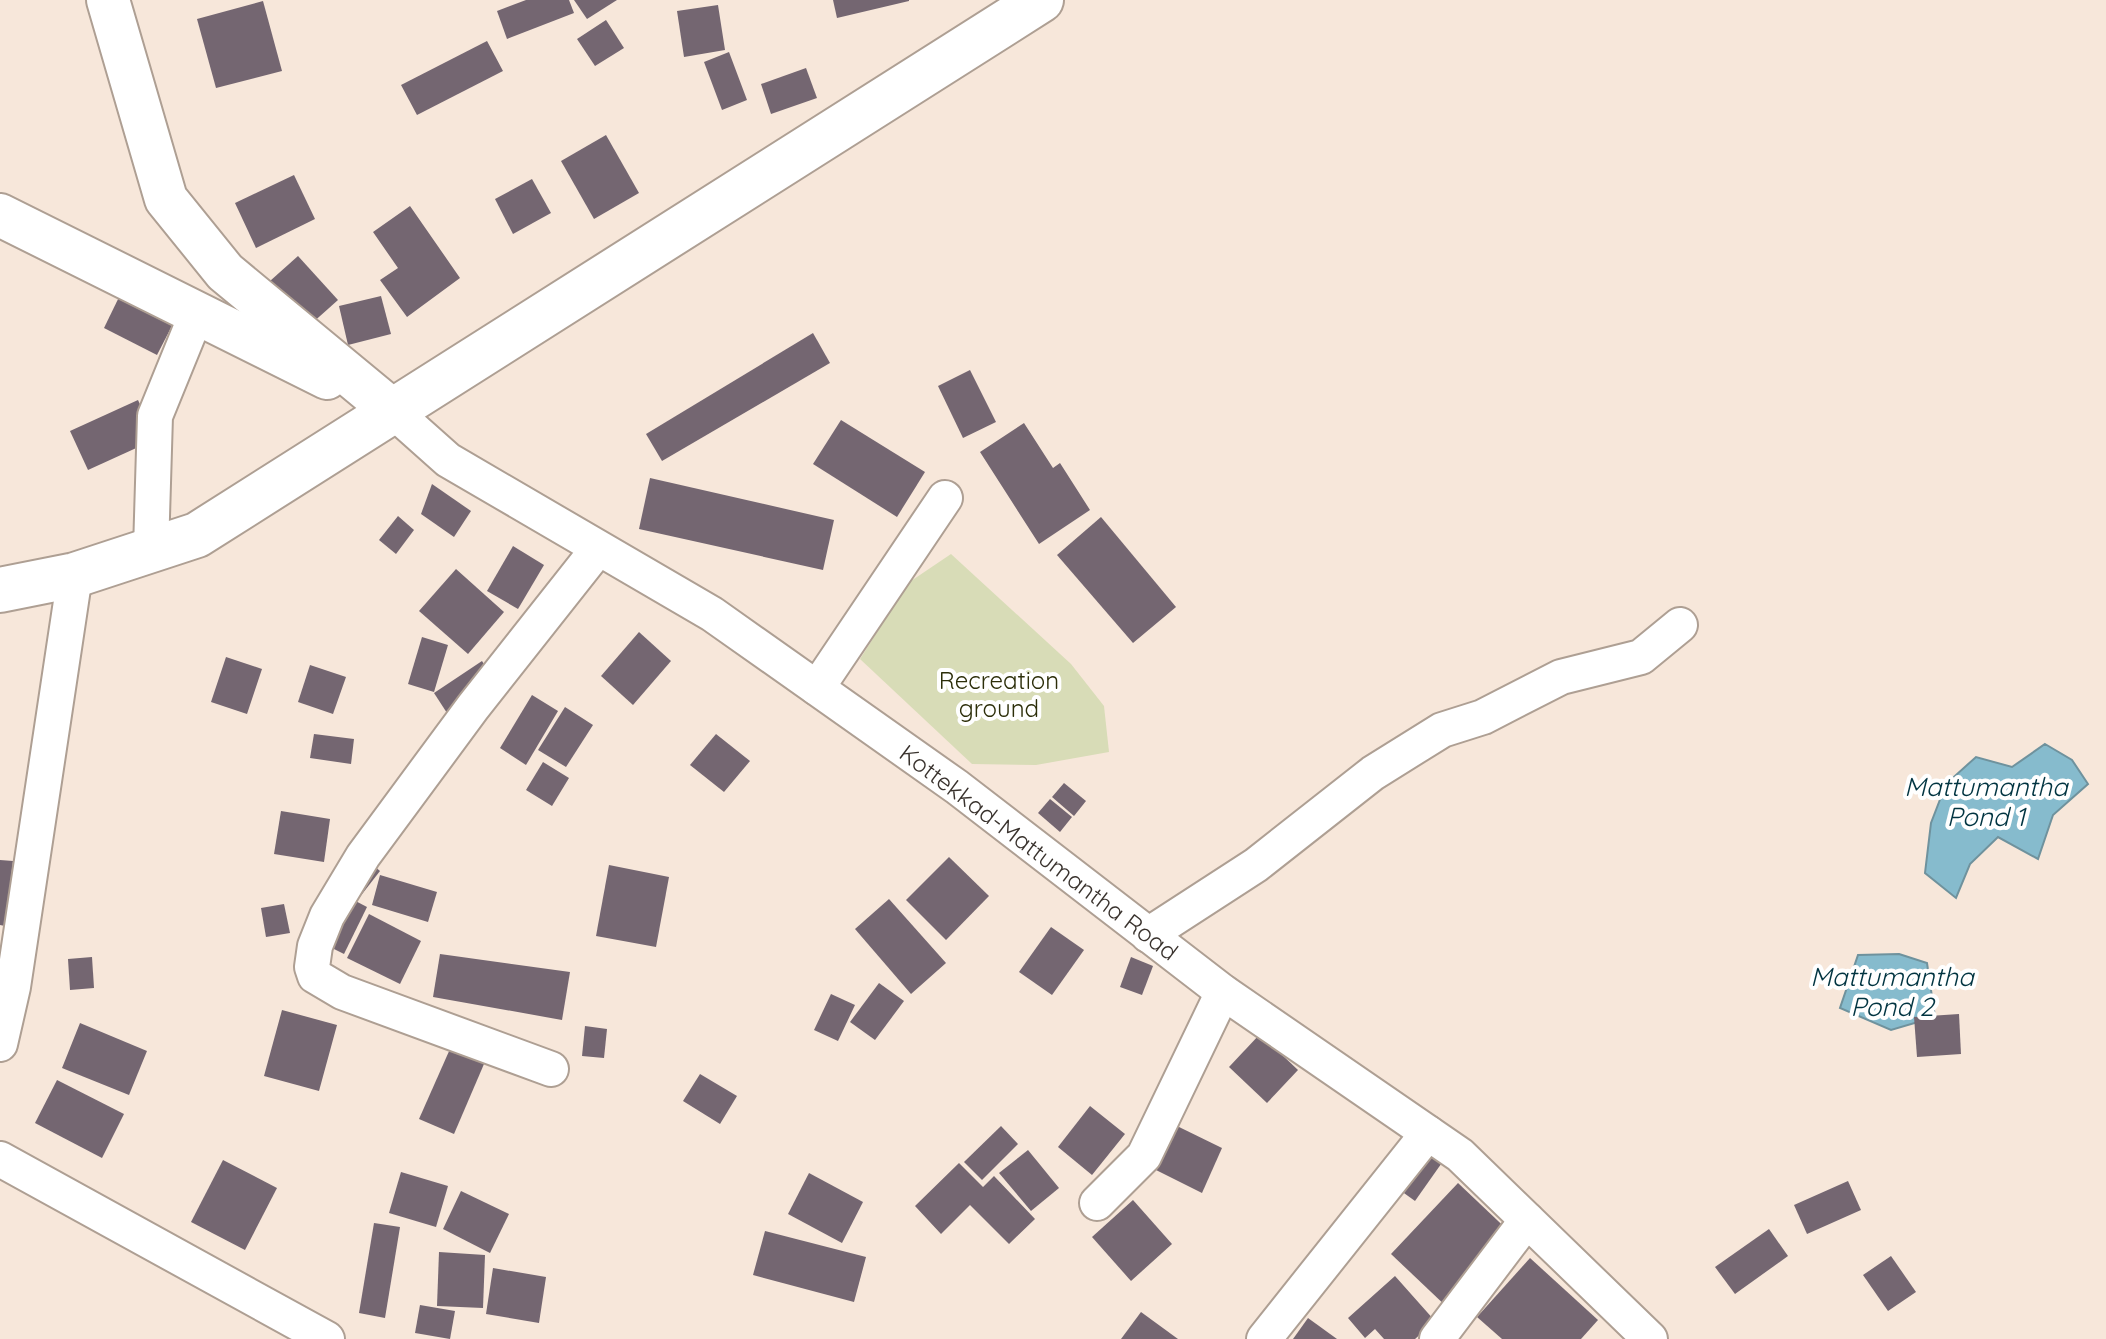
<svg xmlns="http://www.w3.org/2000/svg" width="2106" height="1339" font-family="Quicksand,sans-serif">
<rect width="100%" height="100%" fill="#f7e7da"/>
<path fill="#d8dcb7" d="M951,554L1071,664L1104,706L1109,752L1036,765L972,764L860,659L908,583Z"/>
<g fill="#86bbcd" stroke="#6f929d" stroke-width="2">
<path d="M2045,744L2072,760L2088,784L2053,815L2038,859L1998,837L1970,864L1956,898L1925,873L1931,823L1946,784L1976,757L2012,767Z"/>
<path d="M1899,954L1927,963L1935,1017L1891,1030L1840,1008L1858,955Z"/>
</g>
<g fill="#746671">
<path d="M526,0H569L574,13L507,39L497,11Z"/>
<path d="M574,0H617L587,19Z"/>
<path d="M833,0H909V1L837,18Z"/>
<path d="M263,1L282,71L216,88L197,19Z"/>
<path d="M718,5L725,50L684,57L677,11Z"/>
<path d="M606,20L624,48L595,66L577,39Z"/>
<path d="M487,41L503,71L417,115L401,85Z"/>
<path d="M729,52L747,100L722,110L704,62Z"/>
<path d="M806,68L817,98L771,114L761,84Z"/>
<path d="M606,135L639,193L594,219L561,161Z"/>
<path d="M294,175L315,219L256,248L235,203Z"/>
<path d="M532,179L551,213L513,234L495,199Z"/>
<path d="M410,206L460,278L407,317L380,280L398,268L373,232Z"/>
<path d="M298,256L338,300L310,325L270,281Z"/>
<path d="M121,293L175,320L157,355L104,328Z"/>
<path d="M381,296L391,334L348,345L339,306Z"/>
<path d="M813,333L830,363L662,461L646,434Z"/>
<path d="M970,370L996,422L963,438L938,386Z"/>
<path d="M138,400L156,439L88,470L70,431Z"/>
<path d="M841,420L925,472L897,517L813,464Z"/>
<path d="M1024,423L1053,468L1060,463L1090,510L1039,544L980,452Z"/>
<path d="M650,478L834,520L823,570L639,529Z"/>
<path d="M432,484L471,511L454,537L421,514Z"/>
<path d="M398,516L414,530L396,554L379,540Z"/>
<path d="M1101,517L1176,607L1133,643L1057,555Z"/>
<path d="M513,546L544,565L518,609L487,591Z"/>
<path d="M456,569L504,612L468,654L419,611Z"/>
<path d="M639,632L671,661L633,705L601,676Z"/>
<path d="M422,637L448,645L434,692L408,684Z"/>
<path d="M226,657L262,669L247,714L211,702Z"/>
<path d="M482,661L495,681L447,713L434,693Z"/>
<path d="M310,665L346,677L333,714L298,702Z"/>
<path d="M532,695L558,711L526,765L500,748Z"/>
<path d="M565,707L593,725L566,767L538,750Z"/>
<path d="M314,734L354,739L351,764L310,758Z"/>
<path d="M716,734L750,761L724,792L690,765Z"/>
<path d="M543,762L569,778L552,806L526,790Z"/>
<path d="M1064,783L1086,801L1074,816L1052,797Z"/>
<path d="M1050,799L1072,817L1060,832L1038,813Z"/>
<path d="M281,811L330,819L324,862L274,854Z"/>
<path d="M949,857L989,896L946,940L906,900Z"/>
<path d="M0,860L13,861L5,926L0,925Z"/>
<path d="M367,860L380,871L359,898L345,888Z"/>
<path d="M609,865L669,877L656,947L596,936Z"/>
<path d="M380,875L437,892L428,922L372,905Z"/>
<path d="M346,896L367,907L344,954L322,943Z"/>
<path d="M889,899L946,963L911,994L855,929Z"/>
<path d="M284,904L290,933L266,937L261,908Z"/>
<path d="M369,914L421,941L400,984L347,958Z"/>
<path d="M1051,927L1084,950L1052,995L1019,972Z"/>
<path d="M440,954L570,972L562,1020L433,997Z"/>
<path d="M92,957L94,988L70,990L68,959Z"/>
<path d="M1131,957L1153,966L1142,995L1120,987Z"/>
<path d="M879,983L904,1001L875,1040L850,1022Z"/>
<path d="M831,994L855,1005L838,1041L814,1030Z"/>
<path d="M282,1010L337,1025L319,1091L264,1076Z"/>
<path d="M1959,1014L1961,1054L1917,1057L1914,1017Z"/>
<path d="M80,1023L147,1051L129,1095L62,1068Z"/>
<path d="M585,1026L607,1029L604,1058L582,1056Z"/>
<path d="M1260,1034L1298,1070L1267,1103L1229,1067Z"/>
<path d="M450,1049L484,1064L454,1134L419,1119Z"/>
<path d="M700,1074L737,1096L720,1124L683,1101Z"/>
<path d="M57,1080L124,1114L102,1158L35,1123Z"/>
<path d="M1090,1106L1125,1134L1092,1175L1058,1147Z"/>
<path d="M1001,1126L1018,1144L982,1180L964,1162Z"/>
<path d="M1177,1126L1222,1148L1202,1193L1156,1170Z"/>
<path d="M1427,1144L1446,1157L1415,1201L1397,1188Z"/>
<path d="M1028,1150L1059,1188L1031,1211L999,1173Z"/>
<path d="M223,1160L277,1188L245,1250L191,1222Z"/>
<path d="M959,1163L983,1187L994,1176L1035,1219L1009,1244L970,1205L941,1234L915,1206Z"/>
<path d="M401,1172L448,1186L436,1227L389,1213Z"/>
<path d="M809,1173L863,1202L842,1243L788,1214Z"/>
<path d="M1848,1181L1861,1210L1807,1234L1794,1205Z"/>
<path d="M1458,1183L1516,1238L1449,1309L1391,1254Z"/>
<path d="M461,1191L509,1214L490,1253L443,1229Z"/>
<path d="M1133,1200L1172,1244L1131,1281L1092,1237Z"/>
<path d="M374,1223L400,1227L385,1318L359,1313Z"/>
<path d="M1769,1229L1788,1256L1735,1294L1715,1267Z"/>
<path d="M765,1231L866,1257L854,1302L753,1275Z"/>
<path d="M439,1252L485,1255L483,1308L437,1306Z"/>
<path d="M1891,1256L1916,1292L1888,1311L1863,1275Z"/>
<path d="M1530,1258L1598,1320L1581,1339H1502L1477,1317Z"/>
<path d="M493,1268L546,1277L539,1323L486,1314Z"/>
<path d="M1395,1276L1435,1321L1415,1339H1384L1375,1329L1365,1338L1348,1318Z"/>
<path d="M420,1305L455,1311L450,1339L415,1333Z"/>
<path d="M1141,1312L1178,1339H1121Z"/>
<path d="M1308,1318L1337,1339H1293Z"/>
</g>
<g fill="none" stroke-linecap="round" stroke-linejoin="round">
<defs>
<g id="minor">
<path d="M393,411L448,460L712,614L957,787L1223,992L1460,1155L1650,1339"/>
<path d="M151,550L155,416L197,313"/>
<path d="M817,688L945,498"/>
<path d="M1148,935L1256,865L1373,773L1442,730L1483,717L1561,677L1641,657L1680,625"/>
<path d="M0,1044L13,987L75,575"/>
<path d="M551,1069L342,992L315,976L312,967L315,946L327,916L363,856L473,707L597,550"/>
<path d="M0,1159L327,1339"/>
<path d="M1097,1203L1144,1156L1223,992"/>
<path d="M1264,1339L1428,1133"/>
<path d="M1437,1339L1527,1220"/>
</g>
<g id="tertiary">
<path d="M108,0L166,199L225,272L393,411"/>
<path d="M0,215L327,378"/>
</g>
<path id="secondary" d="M0,590L75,575L197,535L1041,0"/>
</defs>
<use href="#minor" stroke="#ae9f93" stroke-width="38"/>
<use href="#tertiary" stroke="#ae9f93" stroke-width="46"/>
<use href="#secondary" stroke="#ae9f93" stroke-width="48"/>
<use href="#minor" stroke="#fff" stroke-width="34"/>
<use href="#tertiary" stroke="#fff" stroke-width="42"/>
<use href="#secondary" stroke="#fff" stroke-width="44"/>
</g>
<g text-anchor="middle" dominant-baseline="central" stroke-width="8" stroke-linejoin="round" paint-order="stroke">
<g font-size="24" fill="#2c2e09" stroke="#fff">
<text x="999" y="680">Recreation<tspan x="999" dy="28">ground</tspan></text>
</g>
<g font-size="24" fill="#39322d" stroke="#fff">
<text transform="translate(1039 852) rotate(37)">Kottekkad-Mattumantha Road</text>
</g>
<g font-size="26" font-style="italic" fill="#013441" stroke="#fff">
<text x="1986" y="786">Mattumantha<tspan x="1986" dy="30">Pond 1</tspan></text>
<text x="1892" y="976">Mattumantha<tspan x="1892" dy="30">Pond 2</tspan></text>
</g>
</g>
</svg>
